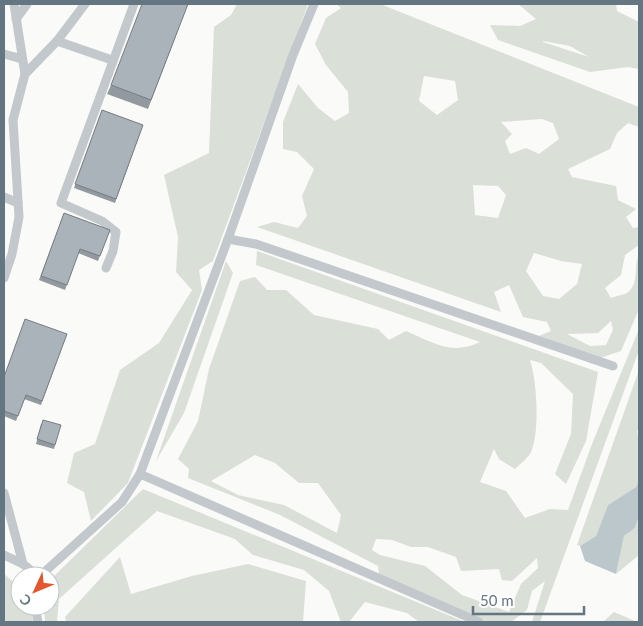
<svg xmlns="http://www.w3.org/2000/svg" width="643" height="626" font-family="Lato,sans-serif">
<rect width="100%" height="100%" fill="#fafaf8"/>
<g fill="#dadfd7" fill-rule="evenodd">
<path d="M237,4H308L213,261L199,270L202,290L128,483L91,521L84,492L67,483L74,453L95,444L120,370L159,343L192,290L176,272L178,237L164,175L209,153L214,27L231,15Z"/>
<path d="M336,4H380L639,107V127L628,123L617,133L610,149L568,169L572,177L616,186L618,200L636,209L626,217L633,228L639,227V245L625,255L621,275L605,288L611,298C616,296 623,295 627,293C640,284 633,266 639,255V309L621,351L600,358L539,336L551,331L547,322L523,317L509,285L494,292L501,312L257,227L274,222L298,228L307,216L302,196L314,169L297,152L283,149V122L298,84L318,108L335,121L349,113L348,92L326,65L315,44L326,18L341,8ZM424,76L455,81L458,100L437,115L419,101ZM542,119L553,123L559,139L539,154L526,148L510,154L505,141L512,134L501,122ZM473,185L498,186L506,195L498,218L475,215ZM534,253L561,261L582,264L577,284L559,299L543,296L526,271ZM611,321L613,330L606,345L590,346L567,334L598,333Z"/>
<path d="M518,4H616L617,11L639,22V69L628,67L590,72L498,40L490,25L520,26L536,19ZM543,41L570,46L589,57L543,42Z"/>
<path d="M257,251L598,372L586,441L566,484L555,474L571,434L573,394L541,363L530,360C537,381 540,431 531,452C528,458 520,464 515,469L499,459L494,449L480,482L506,491L525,518L550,509L568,510L592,444L639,329V350L540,622H532L545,581L532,591L527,610L511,622H487L429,598L379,575L378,566L280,515L188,478L189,469L178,459L198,421L209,369L240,281L255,277L267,290H286L314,315L378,329L389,340L406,331C432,342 451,356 480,342L256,265ZM255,455L275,463L299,483H318L341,515L337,533L284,505L238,495L211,481ZM376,539L392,540L411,547H428L456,557L461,571L499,569L502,580L512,581L537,558L538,568L521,584L509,612L462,595L425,566L380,555L372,550Z"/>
<path d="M226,261L233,273L184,413L156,461Z"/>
<path d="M639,370V429L637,431L639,443V481L636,487L608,505L596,536L580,546L577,545Z"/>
<path d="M143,489L465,622H419L407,613L365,602L349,622H341L329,591L304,570L253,555L235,539L157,511L59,599L57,622H45L44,606H50V580Z"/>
<path d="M639,516V555L616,574L624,536L635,528Z"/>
<path d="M120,557L131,594L192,576L248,564L306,581L303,622H66L65,617Z"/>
<path d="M4,574L20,587V606H31L33,622H4Z"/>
<path d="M614,612L637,622H603Z"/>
</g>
<path fill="#bbc7cb" d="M639,481V516L635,528L624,536L616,574L585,561L580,546L596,536L608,505L636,487Z"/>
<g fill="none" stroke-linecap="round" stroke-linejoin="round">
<g stroke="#c3c8cc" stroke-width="9">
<path d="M14,4L25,74"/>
<path d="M16,19L27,4"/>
<path d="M57,41L112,60"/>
<path d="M4,54L22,59"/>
<path d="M4,197L18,203"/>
<path d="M228,239L256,244L613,366"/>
<path d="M106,268L113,251L116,232L102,221L61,203L134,4"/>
<path d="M4,278L12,254L19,217L13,120L25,74L57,41L85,4"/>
<path d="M140,474L479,622"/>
<path d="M4,493L23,564L38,576"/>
<path d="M4,555L23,564"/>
<path d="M40,576L122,502L140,474L228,239L293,55L314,4"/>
<path d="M35,606L38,622"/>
</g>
</g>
<g fill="#929a9f">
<path d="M188,4L148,109L107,94L111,85Z"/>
<path d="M102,110L143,125L115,203L74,188Z"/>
<path d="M64,213L110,230L98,261L78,253L65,290L39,280Z"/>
<path d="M67,334L41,405L24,399L16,421L4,416V377Z"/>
<path d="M41,424L55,445L54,449L36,444Z"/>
</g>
<g fill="#aab3b9" stroke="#777d82">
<path d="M142,4H188L151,100L111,85Z"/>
<path d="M102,110L143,125L116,199L75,184Z"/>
<path d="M64,213L110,230L100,256L80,249L67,285L41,276Z"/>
<path d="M25,319L67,334L42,401L26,395L18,416L4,411V377Z"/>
<path d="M43,420L61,425L55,445L37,439Z"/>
</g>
<rect width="643" height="626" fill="none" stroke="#657683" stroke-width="10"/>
<g transform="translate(35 591) rotate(226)"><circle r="24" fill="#ffffff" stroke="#c1c8cd"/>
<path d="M0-4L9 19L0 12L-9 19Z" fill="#e4572e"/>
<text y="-8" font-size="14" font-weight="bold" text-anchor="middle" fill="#657683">С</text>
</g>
<path d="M473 606v8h111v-8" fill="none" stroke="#657683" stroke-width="2.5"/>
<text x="480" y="606" font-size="15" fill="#657683" stroke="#ffffff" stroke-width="4" paint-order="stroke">50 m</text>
</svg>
